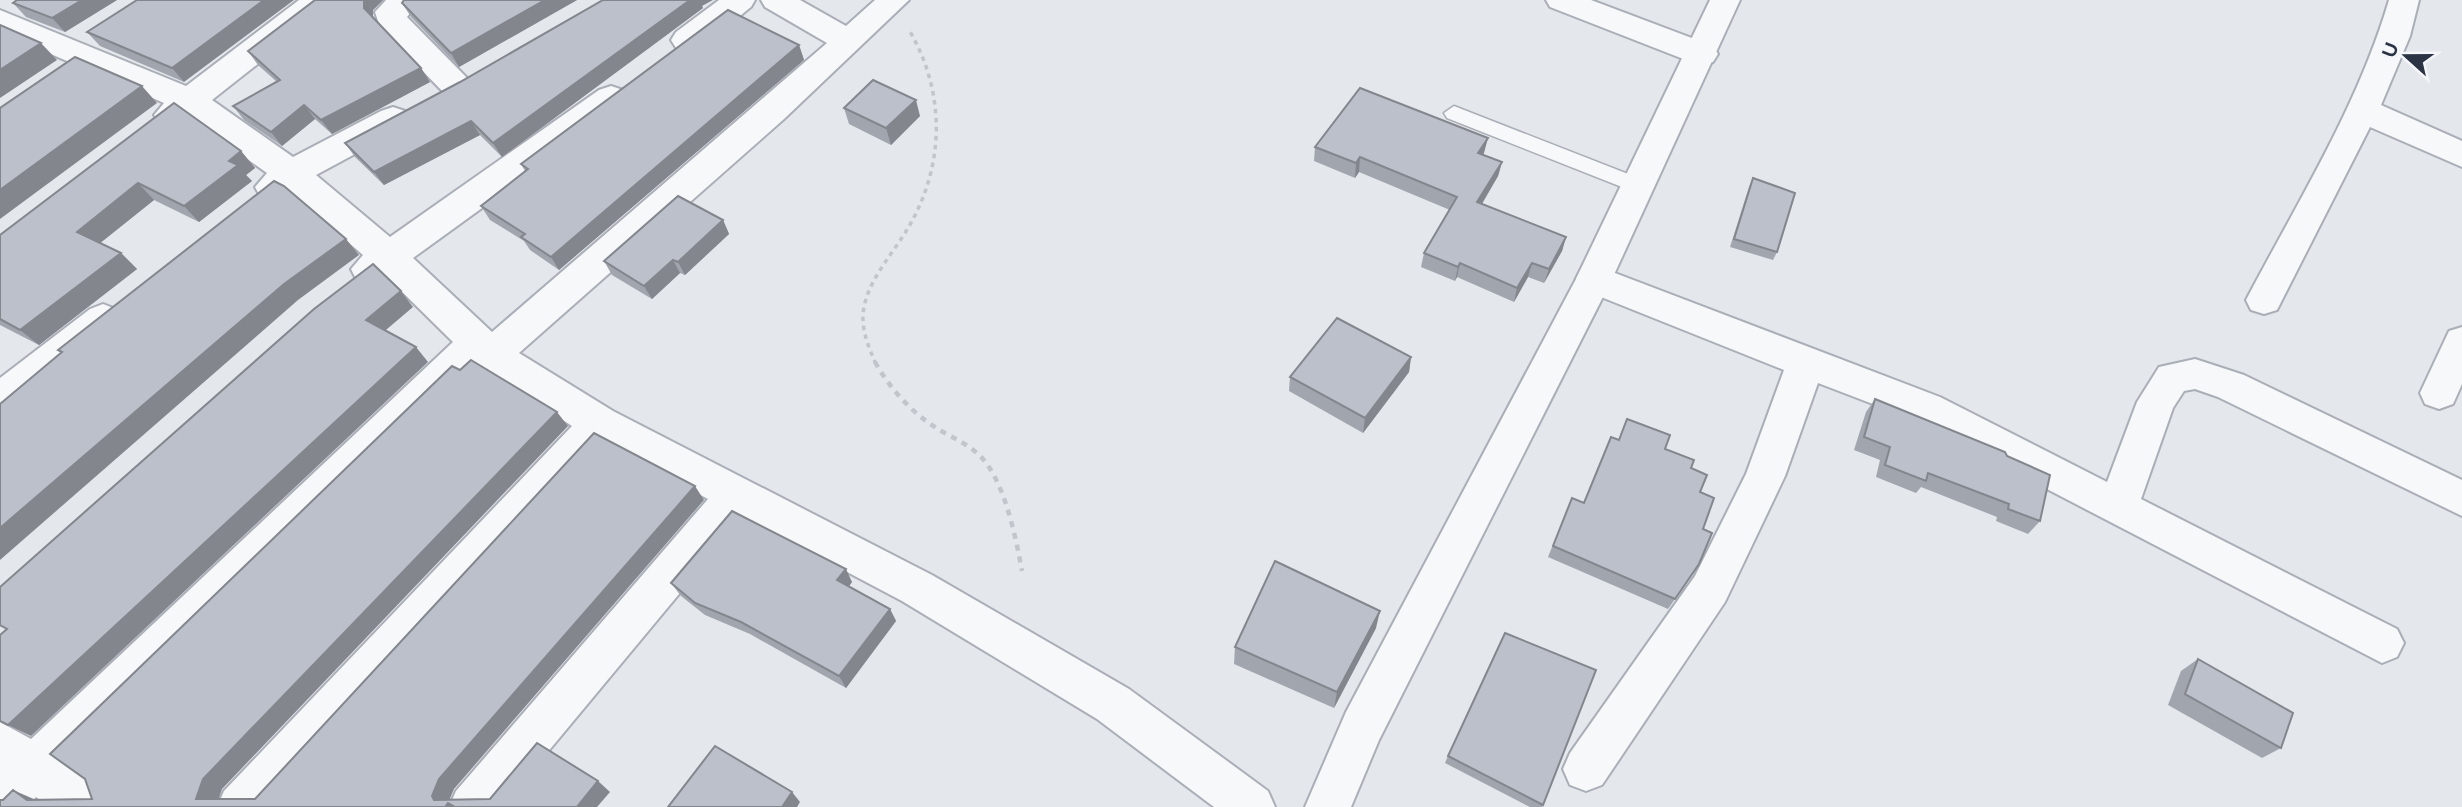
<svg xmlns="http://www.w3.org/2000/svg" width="2462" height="807" font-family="Raleway,sans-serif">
<rect width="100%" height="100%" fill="#e4e7ec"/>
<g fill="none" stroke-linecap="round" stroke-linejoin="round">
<defs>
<path id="service" d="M1454,106L1646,181L1649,186L1646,191H1632L1447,118L1444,113Z"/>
<g id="minor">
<path d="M299,0H334L330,7L212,100L293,157L381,111L393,107L405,111L410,119L405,127L316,175L390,237L599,90L611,86L623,90L627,98L623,106L413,258L492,332L827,43L765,7L761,0H800L846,26L875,0H909L784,119L519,353L613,411L932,575L1129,689L1268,791L1275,807H1214L1097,719L902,601L743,517L502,807H449L456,791L708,499L604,444L271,807H217L224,791L572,426L477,365L68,765L105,791L112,807H50L36,797L26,807H0V722L31,739L453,342L386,276L369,283L356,279L351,269L363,255L290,192L272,200L260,196L255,187L267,173L190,118L171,127L159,123L154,115L164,103L0,32V10L186,86Z"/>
<path d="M386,0H421L407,17L467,78L472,86L467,94L456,97L445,94L380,27L375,12Z"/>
<path d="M719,0H755L751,7C730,23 703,55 676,48L671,40L676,32Z"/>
<path d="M1546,0H1591L1713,46L1718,54L1713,62L1702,65L1691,62L1550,7Z"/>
<path d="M2389,0H2419L2410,36L2381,105L2462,141V167L2370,127L2277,310L2264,314L2251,310L2246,300C2297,203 2358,106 2389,0Z"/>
<path d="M1594,265L1940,397L2107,482L2137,402L2159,367L2195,359L2244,375L2462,480V516L2218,397L2195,389L2184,391L2173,408L2141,499L2397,629L2404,643L2397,657L2382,663L1912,419L1818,383L1785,476L1725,602L1602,785L1586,791L1570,785L1563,769L1570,753L1695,576L1746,474L1784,370L1581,289L1576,279L1581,269Z"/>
<path d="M103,304L116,309L121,319L116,329L14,411L0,416V378L90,309Z"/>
<path d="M2462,327V384L2453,404L2439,409L2425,404L2420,393L2449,331Z"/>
</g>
<path id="tertiary" d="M1710,0H1740L1612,279L1379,740L1351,807H1305L1346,712L1576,279Z"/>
</defs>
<use href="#service" stroke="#a9aeb7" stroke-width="3"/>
<use href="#minor" stroke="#a9aeb7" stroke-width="4"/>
<use href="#tertiary" stroke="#a9aeb7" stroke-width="4"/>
<path stroke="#c2c5cb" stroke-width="3.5" stroke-dasharray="4.5 4.5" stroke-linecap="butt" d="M876,364C868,346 860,327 864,307C870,277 893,254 908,228C945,166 946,92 909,30"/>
<path stroke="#c2c5cb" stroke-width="4.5" stroke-dasharray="6 6" stroke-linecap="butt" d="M875,362C890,389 912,413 938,429C951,437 968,444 979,455C1004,478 1016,538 1022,571"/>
<use href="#service" fill="#f7f8fa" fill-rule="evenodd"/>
<use href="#minor" fill="#f7f8fa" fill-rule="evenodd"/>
<use href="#tertiary" fill="#f7f8fa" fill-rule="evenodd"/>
</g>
<g fill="#a1a5ae">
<path d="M17,0H117L65,32L26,17L13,3Z"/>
<path d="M137,0L184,82L100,46L87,32Z"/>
<path d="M315,0H383L373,10V18L421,68L430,82L332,134L315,119L282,146L244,120L233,106L277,82L258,65L248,51Z"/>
<path d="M403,0H577L459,67L411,17L402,3Z"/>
<path d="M702,6L703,8L502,157L480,135L384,185L355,157L345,143L460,82Z"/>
<path d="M799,45L804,60L559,270L530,250L524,241L490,220L481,206L525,171L521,164Z"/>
<path d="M174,103L241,151L255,168L246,175L252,181L199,222L154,200L100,243L121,253L137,269L39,345L0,325V235Z"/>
<path d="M844,108L920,116L891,145L849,124Z"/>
<path d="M1315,147L1484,153L1483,155L1502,162L1498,176L1482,204L1566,237L1562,251L1544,283L1528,277L1514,302L1457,277L1455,281L1421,267L1424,253L1450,210L1359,172L1355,178L1314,161Z"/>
<path d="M1753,178L1777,252L1773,260L1730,247L1749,187Z"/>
<path d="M723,220L729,234L685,275L680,273L652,299L612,275L604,261Z"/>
<path d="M1411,357L1409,372L1363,433L1289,391L1290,377Z"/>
<path d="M1875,399L2040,521L2028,534L1996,521L1997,517L1921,487L1916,493L1876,477L1880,460L1854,450L1866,412Z"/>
<path d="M1618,440L1665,449L1691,468L1700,492L1703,529L1699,564L1668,609L1548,557L1572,498L1584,503Z"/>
<path d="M852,582L849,586L890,609L896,621L846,688L750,634L705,615L681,596L671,583Z"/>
<path d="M1376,628L1334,708L1234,664L1235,647Z"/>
<path d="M2198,659L2281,748L2262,758L2168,705L2181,671Z"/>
<path d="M1448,756L1543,805L1542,807H1530L1445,763Z"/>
</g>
<g fill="#83868d">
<path d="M82,0H117L65,32L52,18Z"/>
<path d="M264,0H294L184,82L172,68Z"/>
<path d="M364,0H383L373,10V22L364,8Z"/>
<path d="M545,0H577L459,67L451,53Z"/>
<path d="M690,0H713L702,6L703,8L502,157L493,143Z"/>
<path d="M41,43L57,60L0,98V70Z"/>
<path d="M799,45L804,60L559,270L551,257Z"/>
<path d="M421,68L430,82L332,134L321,120Z"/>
<path d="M142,86L157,103L0,219V190Z"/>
<path d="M916,100L920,116L891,145L886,128Z"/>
<path d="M304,105L315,119L282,146L271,132Z"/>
<path d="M471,121L480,135L384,185L374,172Z"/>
<path d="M1488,138L1484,153L1475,168L1478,153Z"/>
<path d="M241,151L255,168L246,175L252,181L199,222L184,206L229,161Z"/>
<path d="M1360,157L1359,172L1355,178L1356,163Z"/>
<path d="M1502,162L1498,176L1474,217L1477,202Z"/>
<path d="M138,183L154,200L94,248L77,232Z"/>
<path d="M723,220L729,234L685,275L678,262Z"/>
<path d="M1566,237L1562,251L1544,283L1549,269Z"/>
<path d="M346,239L359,255L298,300L0,560V528L284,284Z"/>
<path d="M121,253L137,269L39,345L20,330Z"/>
<path d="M673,260L680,273L652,299L644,286Z"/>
<path d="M1460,263L1457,277L1455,281L1458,267Z"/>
<path d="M1532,263L1528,277L1514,302L1517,288Z"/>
<path d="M401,291L413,307L380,335L366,320Z"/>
<path d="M416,347L428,362L31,736L8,725Z"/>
<path d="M1411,357L1409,372L1363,433L1365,418Z"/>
<path d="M557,412L568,426L222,789L216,807L196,799L203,779Z"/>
<path d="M695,486L704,500L454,789L448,803L455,807H445L434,800L432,796L439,779Z"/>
<path d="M846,569L852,582L844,593L837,580Z"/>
<path d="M890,609L896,621L846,688L839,676Z"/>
<path d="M1380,611L1376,628L1334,708L1337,692Z"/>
<path d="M598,781L610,792L597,807H577Z"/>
<path d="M13,790L36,800H27Z"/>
<path d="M792,792L800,802L797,807H782Z"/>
</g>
<g fill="#bbc0ca" stroke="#83868d" stroke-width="2">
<path d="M17,0H82L52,18L13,3Z"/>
<path d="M137,0H264L172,68L87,32Z"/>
<path d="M315,0H364V8L421,68L321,120L304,105L271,132L233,106L280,80L248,51Z"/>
<path d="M404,0H545L451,53L402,3Z"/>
<path d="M603,0H690L493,143L471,121L374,172L345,143L460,82Z"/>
<path d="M728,10L799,45L551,257L521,237L525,234L481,206L528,169L521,164Z"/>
<path d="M0,25L41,43L0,70Z"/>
<path d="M75,57L142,86L0,190V108Z"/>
<path d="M873,80L916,100L886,128L844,108Z"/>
<path d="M1360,88L1488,138L1478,153L1502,162L1477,202L1566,237L1549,269L1532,263L1517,288L1460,263L1458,267L1424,253L1457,197L1360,157L1356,163L1315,147Z"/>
<path d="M174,103L241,151L229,161L238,165L184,206L138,183L77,232L121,253L20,330L0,319V235Z"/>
<path d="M1753,178L1795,193L1777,252L1734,239Z"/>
<path d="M274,181L284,186L346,239L284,284L0,528V404L62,352L58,350Z"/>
<path d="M678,196L723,220L678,262L673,260L644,286L604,261Z"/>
<path d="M373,264L401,291L366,320L416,347L8,725L0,721V635L7,629L0,625V587L314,309Z"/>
<path d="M1337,318L1411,357L1365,418L1290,377Z"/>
<path d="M471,360L557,412L203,779L196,799H255L594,433L695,486L439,779L432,796L434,800L490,799L537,743L598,781L577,807H455L448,803L445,807H0V800H3L13,790L27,800L92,799L85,779L50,754L452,366L460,370Z"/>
<path d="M1875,399L2005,452L2007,456L2050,475L2040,521L2008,509L2009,504L1928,473L1926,481L1885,465L1890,447L1864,437Z"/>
<path d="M1627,419L1670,435L1665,449L1694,460L1691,468L1707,475L1700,492L1714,498L1703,529L1712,533L1699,564L1675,599L1553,546L1572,498L1584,503L1611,437L1619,440Z"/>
<path d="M732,511L846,569L837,580L890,609L839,676L741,622L695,603L671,583Z"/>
<path d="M1275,561L1380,611L1337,692L1235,647Z"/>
<path d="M1505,633L1596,670L1543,805L1448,756Z"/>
<path d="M2198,659L2293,713L2281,748L2185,694Z"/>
<path d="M715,746L792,792L782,807H668Z"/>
</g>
<g transform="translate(2406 56) rotate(291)" stroke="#f4f6f9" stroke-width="5" paint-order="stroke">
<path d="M0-5L12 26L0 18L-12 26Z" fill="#2b3445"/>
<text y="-10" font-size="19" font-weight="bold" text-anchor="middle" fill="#2b3445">U</text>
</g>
</svg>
